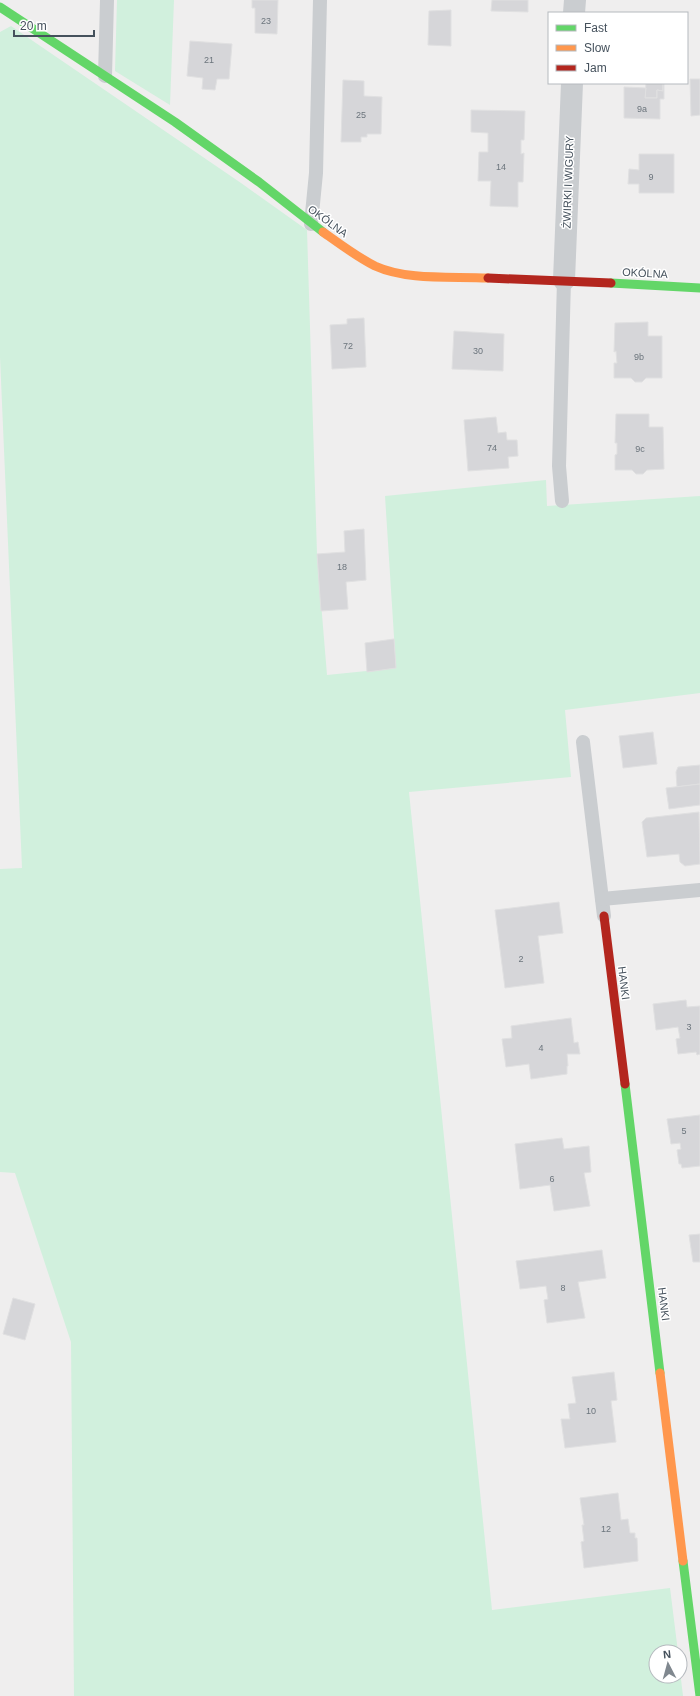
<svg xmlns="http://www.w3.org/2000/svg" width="700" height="1696" font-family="Arial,sans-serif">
<rect width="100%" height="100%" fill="#efeeee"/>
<g fill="#d1f0dd">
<path d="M117,0H174L170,105L115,71Z"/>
<path d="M11,26L241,183L307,230L317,554L327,675L396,668L385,496L546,480L547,506L700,496V693L565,710L571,777L409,792L492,1610L670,1588L678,1652H656V1676H680V1671L683,1696H74L71,1342L15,1173L0,1172V869L22,868L0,357V32Z"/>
</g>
<g fill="#d6d6d9" stroke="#e0e0e1">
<path d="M252,0H278L277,34L255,33V8H252Z"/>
<path d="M492,0H528V12L491,11Z"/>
<path d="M451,10V46L428,45L429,11Z"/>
<path d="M190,41L232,44L229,79H217L215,90L202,89L203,78L187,76Z"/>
<path d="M690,79H700V115L691,116Z"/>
<path d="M343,80L364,81V96L382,97L381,134H367V137H361V142H341Z"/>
<path d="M646,83H663V91L657,90V98H645Z"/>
<path d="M663,83H664V99H660V119L624,118V87L646,88L645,98H657V90L663,91Z"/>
<path d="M471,110L525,111L524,140H521V154L524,153L523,182H518V207L490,206L491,181H478L479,152H488V133L471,132Z"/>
<path d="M639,154H674V193H639V184H628L629,169L639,170Z"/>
<path d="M364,318L366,367L332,369L330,325L347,324V319Z"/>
<path d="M648,322V336H662V378H646L642,382H635L631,378H614V363H617L616,351L614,352L615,323Z"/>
<path d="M454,331L504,334L503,371L452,369Z"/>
<path d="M616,414H649V427H663L664,469L647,470L643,474H636L632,470H615V455L617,454V443H615Z"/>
<path d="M496,417L498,433L506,432L507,440H517L518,456L508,457L509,468L468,471L464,420Z"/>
<path d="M364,529L366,580L346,582L348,609L321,611L317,554L345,552L344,531Z"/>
<path d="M394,639L396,668L367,672L365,643Z"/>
<path d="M653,732L657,764L623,768L619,736Z"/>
<path d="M700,765V784L677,787L676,772L678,767Z"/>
<path d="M700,784V805L669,809L666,788Z"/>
<path d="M699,812L700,864L685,866L680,862L679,854L647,857L642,822L646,818Z"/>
<path d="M559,902L563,933L538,936L544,983L505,988L495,910Z"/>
<path d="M686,1000L687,1007L700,1006V1054L697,1055L696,1052L678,1054L676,1039L680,1038L678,1027L656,1030L653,1004Z"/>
<path d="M571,1018L574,1043L578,1042L580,1054H567L568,1066H567V1074L531,1079L529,1064L506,1067L502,1039L512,1038L511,1026Z"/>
<path d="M700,1115V1166L682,1168L681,1164H679L677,1150L681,1149L680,1143L671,1144L667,1119Z"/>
<path d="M562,1138L564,1149L589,1146L591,1172L584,1173L590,1206L554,1211L550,1185L520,1189L515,1144Z"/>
<path d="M700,1234V1262H693L689,1235Z"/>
<path d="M602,1250L606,1278L578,1282L585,1318L547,1323L544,1300L548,1299L546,1286L520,1289L516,1261Z"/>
<path d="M13,1298L35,1304L25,1340L3,1334Z"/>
<path d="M614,1372L617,1400L611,1401L616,1442L565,1448L561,1419H570L568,1404L576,1403L572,1377Z"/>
<path d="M618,1493L621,1520L628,1519L630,1533H635V1538H637L638,1561L584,1568L581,1542L584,1541L582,1525H584L580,1498Z"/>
</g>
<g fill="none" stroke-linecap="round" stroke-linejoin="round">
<g stroke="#cacdd0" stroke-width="14">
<path d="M105,76L107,0"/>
<path d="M311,224L316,173L320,0"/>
<path d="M562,501L559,466L564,280"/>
<path d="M583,742L604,916"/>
<path d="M602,899L700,890"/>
</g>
<g stroke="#cacdd0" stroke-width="22">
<path d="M574,13L575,0"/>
<path d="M564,280L572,83"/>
</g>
<g stroke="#63d668" stroke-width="9">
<path d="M0,7L175,122L259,182L323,232"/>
<path d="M611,283L700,288"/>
<path d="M625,1084L660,1373"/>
<path d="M683,1561L700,1696"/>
</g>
<g stroke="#ff974d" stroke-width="9">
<path d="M323,232C340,244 357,257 375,266C408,281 453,276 488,278"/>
<path d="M660,1373L683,1561"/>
</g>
<g stroke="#b3261e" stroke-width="9">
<path d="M488,278L611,283"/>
<path d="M604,916L625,1084"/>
</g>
</g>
<g text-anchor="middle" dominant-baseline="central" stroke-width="3" stroke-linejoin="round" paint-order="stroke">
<g font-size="9" fill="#6b747c">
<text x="266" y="21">23</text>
<text x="209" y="60">21</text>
<text x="642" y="109">9a</text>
<text x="361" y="115">25</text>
<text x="501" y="167">14</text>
<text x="651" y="177">9</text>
<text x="348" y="346">72</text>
<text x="478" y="351">30</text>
<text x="639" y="357">9b</text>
<text x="492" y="448">74</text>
<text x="640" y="449">9c</text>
<text x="342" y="567">18</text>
<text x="521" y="959">2</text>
<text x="689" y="1027">3</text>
<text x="541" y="1048">4</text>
<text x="684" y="1131">5</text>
<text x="552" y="1179">6</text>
<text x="563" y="1288">8</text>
<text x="591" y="1411">10</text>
<text x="606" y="1529">12</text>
</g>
<g font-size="11" fill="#45515c" stroke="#fff">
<text transform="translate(568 182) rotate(-88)">ŻWIRKI I WIGURY</text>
<text transform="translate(328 221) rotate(36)">OKÓLNA</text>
<text transform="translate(645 273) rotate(3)">OKÓLNA</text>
<text transform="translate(624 983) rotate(83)">HANKI</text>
<text transform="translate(664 1304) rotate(83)">HANKI</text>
</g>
</g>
<rect x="548" y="12" width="140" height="72" fill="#ffffff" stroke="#b5b9be"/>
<rect x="556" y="25" width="20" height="6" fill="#63d668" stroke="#b5b9be"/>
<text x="584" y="32" font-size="12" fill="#45515c">Fast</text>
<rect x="556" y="45" width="20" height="6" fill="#ff974d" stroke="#b5b9be"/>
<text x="584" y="52" font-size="12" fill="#45515c">Slow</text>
<rect x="556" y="65" width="20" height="6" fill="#b3261e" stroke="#b5b9be"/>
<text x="584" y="72" font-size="12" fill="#45515c">Jam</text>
<g transform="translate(668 1664) rotate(354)"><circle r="19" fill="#ffffff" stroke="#b5b9be"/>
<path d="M0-3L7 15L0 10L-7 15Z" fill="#80888f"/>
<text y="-6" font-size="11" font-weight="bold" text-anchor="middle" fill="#45515c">N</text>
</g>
<path d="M14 30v6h80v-6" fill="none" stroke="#45515c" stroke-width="2"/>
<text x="20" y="30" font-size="12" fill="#45515c" stroke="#ffffff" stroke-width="3" paint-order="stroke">20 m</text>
</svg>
